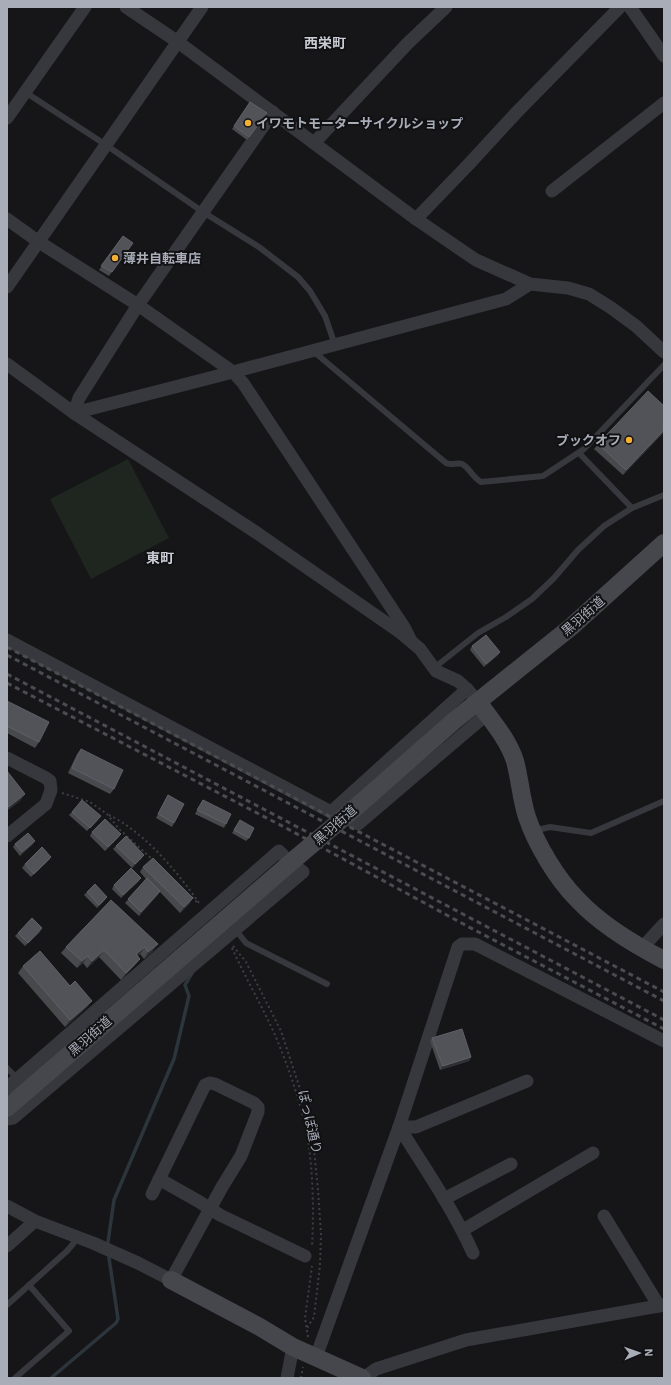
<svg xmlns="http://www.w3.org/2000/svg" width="671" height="1385" font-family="'IBM Plex Sans','Noto Sans JP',sans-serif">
<rect width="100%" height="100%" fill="#161618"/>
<path fill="#1e261f" d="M128,459L169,538L91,579L50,499Z"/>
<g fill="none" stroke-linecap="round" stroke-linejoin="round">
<g stroke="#2c353c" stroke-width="3.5">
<path d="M108,1242L114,1200L174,1059L189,996L185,985L192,973"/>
<path d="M51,1378L116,1323L118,1319L109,1258"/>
</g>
<g stroke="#3d3f44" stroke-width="2" stroke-dasharray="2 3" stroke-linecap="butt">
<path d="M62,793L90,802L107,814L119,829L153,860"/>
<path d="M109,815C144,832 177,871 199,903"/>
<path d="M192,897L199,904"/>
<path d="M233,946L246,962L281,1031L304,1101L313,1140L318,1190L321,1234L320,1265L314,1317L307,1328"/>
<path d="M232,948C245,977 262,1006 275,1035C288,1066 300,1100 307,1134C313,1170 314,1209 312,1246"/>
<path d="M308,1337L305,1318L312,1266"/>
<path d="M301,1378L303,1367"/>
</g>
<g stroke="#37383d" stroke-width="6">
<path d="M25,92L106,145L203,212L259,247L298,277L310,291L325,316L335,345"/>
<path d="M313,351L446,463C452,466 457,462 462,464C469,467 473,478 481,482L543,476L584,449L664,365"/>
<path d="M579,453L632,508L664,495"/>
<path d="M434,668L478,633L506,617L532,599L554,578L578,550L604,526L632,508"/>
<path d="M533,831L550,827L591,833L664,801"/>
<path d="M235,929L246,943L327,984"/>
<path d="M7,1068L17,1078"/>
<path d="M7,1305L67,1251L73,1244L76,1237"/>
<path d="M15,1378L69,1331L29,1285"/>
</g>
<g stroke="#37383d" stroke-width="13">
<path d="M126,7L178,42L416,219L476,260L530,284L568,288L589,294L610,307L636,326L664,352"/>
<path d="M630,7L664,56"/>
<path d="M7,118L85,7"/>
<path d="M314,143L408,43L446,7"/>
<path d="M552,191L664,103"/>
<path d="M7,219L39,242L138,305L233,372L243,383L404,627L411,641"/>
<path d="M416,219L469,164L516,113L620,7"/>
<path d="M7,287L202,7"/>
<path d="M7,364L74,413L257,533L401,633L420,649L436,671L458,681L467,689L478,702"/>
<path d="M74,413L233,372L506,299L530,284"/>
<path d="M74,413L79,398L138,305L273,112"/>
<path d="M7,640L331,812L467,689"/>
<path d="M7,758L46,778L50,781L51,790L46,804L7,836"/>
<path d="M337,814L358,824L487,714"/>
<path d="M642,948L664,924"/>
<path d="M7,1088L279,851L283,855"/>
<path d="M7,1119L13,1118L303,872L297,867"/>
<path d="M399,1127C425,1168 453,1209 473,1253"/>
<path d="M399,1127H416L527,1081"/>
<path d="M159,1179L198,1201L220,1215L305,1256"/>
<path d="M444,1199L511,1164"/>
<path d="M7,1206L35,1221L93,1243L138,1263L171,1280L222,1187L241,1156L258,1112V1107L254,1103L215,1084L210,1083L205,1085L152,1194"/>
<path d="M604,1216L659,1306"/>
<path d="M463,1230L593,1153"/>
<path d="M7,1246L35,1221"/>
<path d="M316,1357L399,1127L458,947L462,944H475L664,1041"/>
<path d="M287,1378L293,1347"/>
<path d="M368,1378L369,1374L376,1369L466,1340L664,1305"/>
</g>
<g stroke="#45474d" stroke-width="18">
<path d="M478,702C491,720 508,739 515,761C520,779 521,799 527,817C536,844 557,879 577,899C601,925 633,944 664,960"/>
<path d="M355,808L455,720L571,627L664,543"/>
<path d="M7,1108L296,858"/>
<path d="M171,1280L258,1326L293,1347L362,1378"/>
</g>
<g stroke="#4a4c52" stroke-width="3" stroke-dasharray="5 4" stroke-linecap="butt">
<path d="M7,647L664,992"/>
<path d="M7,655L664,1001"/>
<path d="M7,674L664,1020"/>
<path d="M7,683L286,828L467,926L664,1029"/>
</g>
<path stroke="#45474d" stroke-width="18" d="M296,858L355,808"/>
</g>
<g fill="#47494d">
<path d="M250,102L267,113L247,140L232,129Z"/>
<path d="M123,236L133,243L109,276L99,270Z"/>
<path d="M664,432L623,475L594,449L598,444Z"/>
<path d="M472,646L500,652L498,655L484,667L470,650Z"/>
<path d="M7,701L39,742L35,748L7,733Z"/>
<path d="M81,749L114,789L110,794L68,773L77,754Z"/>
<path d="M168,795L174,823L172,827L156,818Z"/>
<path d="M203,800L226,824L224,828L195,814Z"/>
<path d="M72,812L98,819L87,831L69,815Z"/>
<path d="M240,820L249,838L246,841L232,833Z"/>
<path d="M92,832L121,834L118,838L105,851L90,836Z"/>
<path d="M15,844H33L20,856L13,847Z"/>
<path d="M116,846L142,858L132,868L113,849Z"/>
<path d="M51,857L49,860L31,877L22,868L25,864Z"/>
<path d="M143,867L190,903L180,913L160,892L139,916L125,903L146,879L140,872Z"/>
<path d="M139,881L121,898L112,889L114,885Z"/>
<path d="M87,892L107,897L104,901L97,908L84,895Z"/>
<path d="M111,900L153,951L144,959L140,954L137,956L140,959L135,965L121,980L99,957L87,968L83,963L77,968L61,953L66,947Z"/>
<path d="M40,932L25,946L15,936L18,933Z"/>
<path d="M23,966L87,1007L65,1027L18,973Z"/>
<path d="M432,1038L471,1057L469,1061L440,1070L430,1041Z"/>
</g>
<g fill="#2f3033">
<path d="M664,430V432L623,475L626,470Z"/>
<path d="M500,652L498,655L484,667L486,664Z"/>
<path d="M25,794L20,801L7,811V808Z"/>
<path d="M121,834L118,838L105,851L108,847Z"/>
<path d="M35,841L33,844L20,856L22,852Z"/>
<path d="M144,855L142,858L132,868L135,864Z"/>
<path d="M51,857L49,860L31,877Z"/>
<path d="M141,878L139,881L121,898L123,895Z"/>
<path d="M160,891L158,895L139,916L141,912Z"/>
<path d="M107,897L104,901L97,908L99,905Z"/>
<path d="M193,898L190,903L180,913L184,907Z"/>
<path d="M42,928L40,932L25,946L28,943Z"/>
<path d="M158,944L153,951L144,959L148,952Z"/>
<path d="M145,947L140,954L131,961L136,954Z"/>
<path d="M104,950L99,957L87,968L92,961Z"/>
<path d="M88,956L83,963L77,968L82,961Z"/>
<path d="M140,959L135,965L121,980L126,973Z"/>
<path d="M92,1001L87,1007L65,1027L70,1020Z"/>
<path d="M471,1057L469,1061L440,1070L443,1066Z"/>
</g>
<g fill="#525359" stroke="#5f6168">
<path d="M250,102L267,113L249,137L234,126Z"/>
<path d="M123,236L133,243L112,272L101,266Z"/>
<path d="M648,391L664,406V430L626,470L598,444Z"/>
<path d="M486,635L500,652L486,664L472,646Z"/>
<path d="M7,701L49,722L39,742L7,726Z"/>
<path d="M81,749L123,770L114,789L72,768Z"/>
<path d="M7,771L25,794L7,808Z"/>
<path d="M168,795L184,804L174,823L158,814Z"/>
<path d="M82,800L101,816L90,828L72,812Z"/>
<path d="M203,800L231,814L226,824L197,810Z"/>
<path d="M105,819L121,834L108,847L92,832Z"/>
<path d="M240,820L254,828L249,838L234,830Z"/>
<path d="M28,833L35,841L22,852L15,844Z"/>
<path d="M126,836L144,855L135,864L116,846Z"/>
<path d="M42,847L51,857L34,874L25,864Z"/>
<path d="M153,858L193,898L184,907L143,867Z"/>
<path d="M131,868L141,878L123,895L114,885Z"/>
<path d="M147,878L160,891L141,912L128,899Z"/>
<path d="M95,884L107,897L99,905L87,892Z"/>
<path d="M111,900L158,944L148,952L145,947L136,954L140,959L126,973L104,950L92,961L88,956L82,961L66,947Z"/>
<path d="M32,918L42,928L28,943L18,933Z"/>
<path d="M40,951L70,986L75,981L92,1001L70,1020L23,966Z"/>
<path d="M462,1029L471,1057L443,1066L432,1038Z"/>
</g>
<g fill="#f2b134" stroke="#111113" stroke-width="1.5">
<circle cx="248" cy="123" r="4"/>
<circle cx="115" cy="258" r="4"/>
<circle cx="629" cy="440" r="4"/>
</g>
<g text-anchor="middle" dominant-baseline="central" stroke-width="4" stroke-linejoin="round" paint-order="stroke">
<g font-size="13" font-weight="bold" fill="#a8adb8" stroke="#111113" text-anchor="start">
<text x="256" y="123">イワモトモーターサイクルショップ</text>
<text x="123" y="258">薄井自転車店</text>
<text x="621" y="440" text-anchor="end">ブックオフ</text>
</g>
<g font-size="13" fill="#a8adb8" stroke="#111113">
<text transform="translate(583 616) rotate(-41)">黒羽街道</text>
<text transform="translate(335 825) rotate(-41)">黒羽街道</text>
<text transform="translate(90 1036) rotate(-41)">黒羽街道</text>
<text transform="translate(310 1122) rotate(77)">ぽっぽ通り</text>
</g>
<g font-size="14" font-weight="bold" fill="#c9ccd4" stroke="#111113">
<text x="325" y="43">西栄町</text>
<text x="160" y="558">東町</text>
</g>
</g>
<rect width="671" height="1385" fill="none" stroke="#a8adb8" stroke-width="16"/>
<g transform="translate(639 1353) rotate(88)" stroke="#111113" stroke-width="3" paint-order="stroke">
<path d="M0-3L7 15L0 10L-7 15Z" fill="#a8adb8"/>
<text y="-6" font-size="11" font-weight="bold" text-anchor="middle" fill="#a8adb8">N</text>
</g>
</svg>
